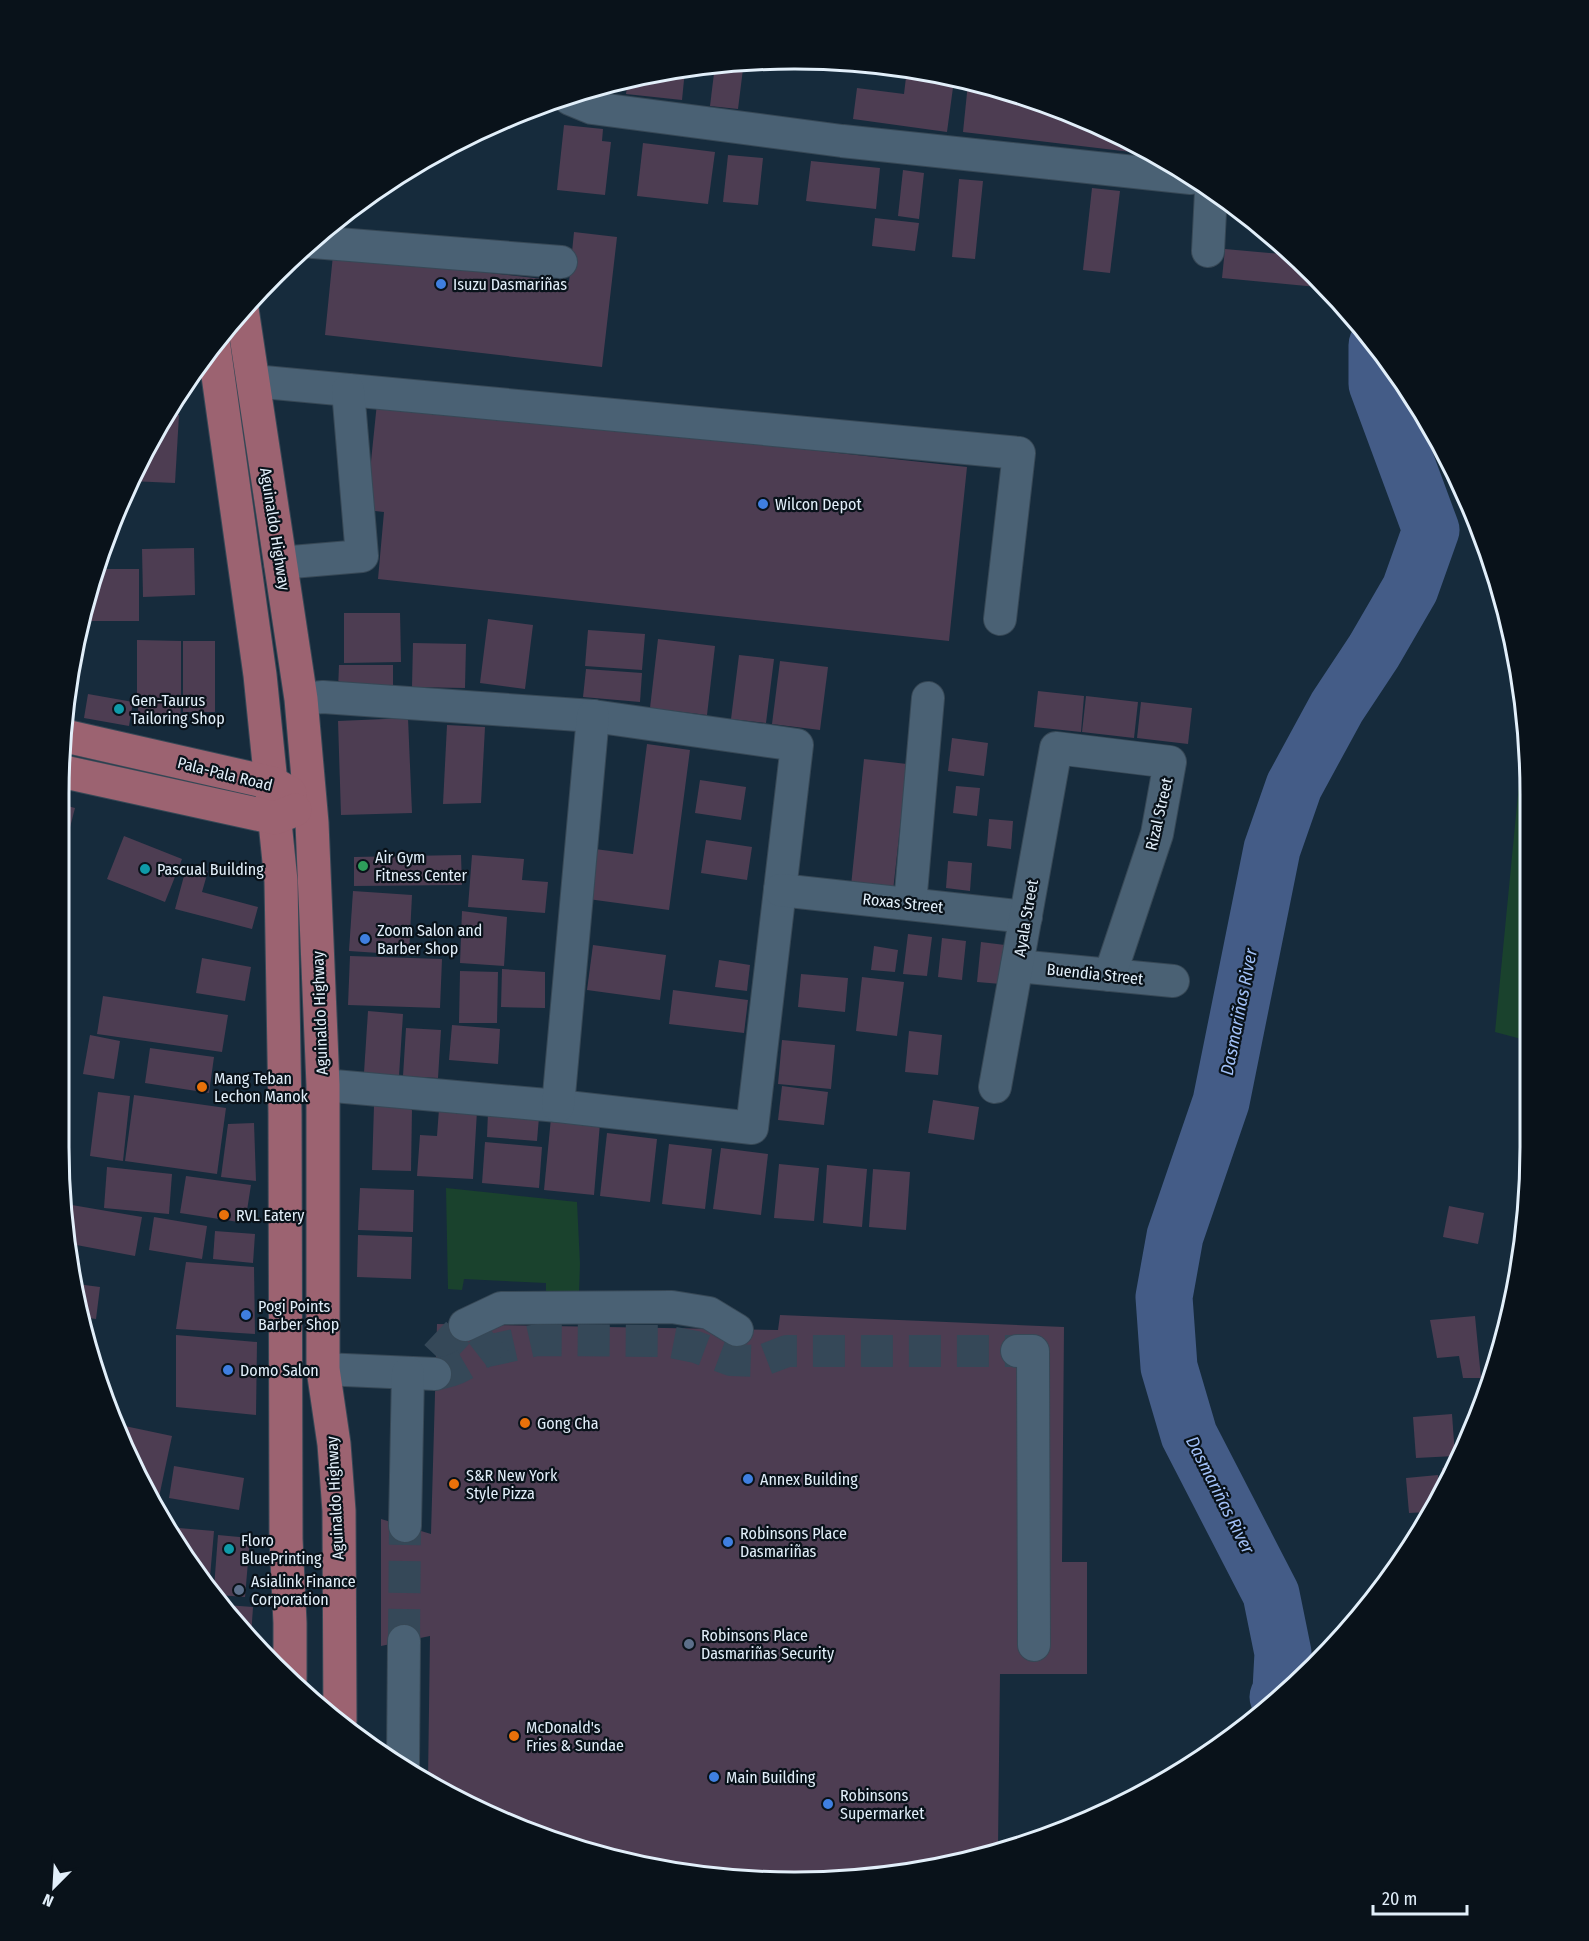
<svg xmlns="http://www.w3.org/2000/svg" width="1589" height="1941" font-family="'Fira Sans Condensed',sans-serif">
<rect width="100%" height="100%" fill="#162b3c"/>
<g fill="#1a422d">
<path d="M1525,722L1529,747V1041L1495,1032Z"/>
<path d="M446,1188L577,1202L580,1264L579,1293L546,1292V1283L464,1279L462,1290L448,1289Z"/>
</g>
<g fill="none" stroke-linecap="round" stroke-linejoin="round">
<path stroke="#445c87" stroke-width="57" d="M1278,1697L1281,1690L1283,1653L1271,1594L1189,1435L1169,1367L1164,1297L1175,1236L1221,1102L1272,849L1294,786L1337,707L1374,651L1410,589L1431,530L1377,384V345"/>
</g>
<g fill="#4d3d52">
<path d="M744,61L738,109L710,106L715,65Z"/>
<path d="M907,69L954,80L947,132L853,119L857,88L904,94Z"/>
<path d="M685,70L682,100L626,94L628,80Z"/>
<path d="M968,83L1031,98L1156,155L963,132Z"/>
<path d="M564,125L603,129L602,141L611,142L605,195L557,190Z"/>
<path d="M643,143L715,152L708,204L637,196Z"/>
<path d="M728,155L763,158L758,205L723,202Z"/>
<path d="M811,161L880,168L876,209L806,201Z"/>
<path d="M903,170L924,173L919,219L898,216Z"/>
<path d="M959,179L983,181L975,259L952,257Z"/>
<path d="M1092,188L1120,191L1110,273L1083,270Z"/>
<path d="M875,218L919,223L915,251L872,246Z"/>
<path d="M574,232L617,237L602,367L325,335L333,255L569,282Z"/>
<path d="M1225,249L1293,255L1317,281V287L1222,278Z"/>
<path d="M180,394L179,412H168Z"/>
<path d="M377,403L967,467L949,641L378,579L384,512L366,510Z"/>
<path d="M166,414L179,415L175,483L130,481L157,426Z"/>
<path d="M194,548L195,595L143,597L142,549Z"/>
<path d="M97,569H139V621H91V589Z"/>
<path d="M344,613H400L401,662L344,663Z"/>
<path d="M488,619L533,625L525,689L480,683Z"/>
<path d="M588,630L645,634L642,670L585,666Z"/>
<path d="M658,639L715,646L707,715L650,708Z"/>
<path d="M137,640L181,641V699L137,698Z"/>
<rect x="183" y="641" width="32" height="71"/>
<path d="M413,643L466,644L465,688L412,687Z"/>
<path d="M739,655L774,659L766,723L731,719Z"/>
<path d="M780,661L828,667L820,730L772,724Z"/>
<path d="M339,665H393V690H338Z"/>
<path d="M586,669L642,673L640,702L583,697Z"/>
<path d="M1038,691L1084,696L1081,732L1034,727Z"/>
<path d="M88,694L133,702L129,726L84,718Z"/>
<path d="M1086,696L1138,702L1134,738L1082,732Z"/>
<path d="M138,702L181,703L180,725H138Z"/>
<path d="M1141,702L1192,708L1188,744L1137,738Z"/>
<path d="M408,718L412,813L341,815L338,721Z"/>
<path d="M447,725L485,727L481,803L443,804Z"/>
<path d="M952,738L988,743L984,776L948,771Z"/>
<path d="M647,744L690,750L669,910L588,899L595,849L633,854Z"/>
<path d="M864,759L907,764L893,891L851,886Z"/>
<path d="M700,780L746,787L741,820L695,813Z"/>
<path d="M956,786L980,788L977,816L953,813Z"/>
<path d="M60,804L75,808L66,843L60,842Z"/>
<path d="M989,819L1013,821L1011,849L987,846Z"/>
<path d="M124,836L182,859L165,902L107,879Z"/>
<path d="M706,840L752,847L747,880L701,873Z"/>
<path d="M461,855L462,885L354,886V857Z"/>
<path d="M472,855L524,859L522,880L548,882L545,913L468,907Z"/>
<path d="M948,861L972,863L970,891L946,888Z"/>
<path d="M60,865L66,866L61,907H59Z"/>
<path d="M187,865L208,871L202,892L258,907L252,929L175,909Z"/>
<path d="M353,891L412,895L409,955L349,951Z"/>
<path d="M462,911L507,917L504,966L460,963Z"/>
<path d="M908,934L932,937L927,976L903,974Z"/>
<path d="M942,938L966,941L962,980L938,977Z"/>
<path d="M981,942L1005,945L1001,984L977,982Z"/>
<path d="M593,945L666,955L660,1000L587,990Z"/>
<path d="M874,946L898,950L895,972L871,970Z"/>
<path d="M350,956L442,959L440,1008L348,1005Z"/>
<path d="M202,958L251,967L245,1001L196,993Z"/>
<path d="M719,960L750,965L747,991L715,987Z"/>
<path d="M502,969L545,972V1008L501,1007Z"/>
<path d="M460,971L498,972L497,1023H459Z"/>
<path d="M801,974L848,978L845,1012L798,1007Z"/>
<path d="M862,977L904,982L897,1036L856,1031Z"/>
<path d="M673,990L748,1000L744,1033L669,1024Z"/>
<path d="M103,996L228,1015L222,1052L97,1034Z"/>
<path d="M368,1011L403,1014L399,1076L364,1073Z"/>
<path d="M452,1025L500,1029L498,1064L449,1060Z"/>
<path d="M406,1028L441,1030L438,1078L403,1076Z"/>
<path d="M909,1031L942,1035L938,1075L905,1072Z"/>
<path d="M90,1035L120,1041L114,1079L83,1074Z"/>
<path d="M782,1040L835,1045L831,1089L778,1084Z"/>
<path d="M150,1048L214,1057L209,1093L145,1083Z"/>
<path d="M782,1086L828,1092L824,1125L778,1120Z"/>
<path d="M98,1092L130,1096L123,1161L90,1156Z"/>
<path d="M134,1095L226,1108L217,1174L125,1161Z"/>
<path d="M933,1100L979,1107L974,1140L928,1133Z"/>
<path d="M374,1105L412,1107L411,1171L372,1170Z"/>
<path d="M439,1109L477,1111L473,1179L417,1176L420,1135L437,1136Z"/>
<path d="M488,1112L539,1117L537,1141L487,1137Z"/>
<path d="M551,1118L600,1123L594,1195L544,1190Z"/>
<path d="M254,1123L256,1181L221,1177L228,1124Z"/>
<path d="M607,1133L657,1139L650,1202L600,1196Z"/>
<path d="M485,1142L542,1147L539,1188L482,1183Z"/>
<path d="M669,1144L712,1149L705,1209L662,1204Z"/>
<path d="M721,1148L768,1154L761,1215L713,1209Z"/>
<path d="M779,1164L819,1168L814,1221L774,1218Z"/>
<path d="M827,1165L867,1169L862,1227L823,1223Z"/>
<path d="M107,1167L172,1174L169,1214L104,1208Z"/>
<path d="M873,1169L910,1172L906,1230L869,1227Z"/>
<path d="M186,1176L251,1185L245,1223L180,1213Z"/>
<path d="M360,1188L414,1190L413,1232L358,1230Z"/>
<path d="M66,1204L142,1217L135,1256L71,1244Z"/>
<path d="M1449,1206L1484,1213L1478,1244L1443,1237Z"/>
<path d="M154,1217L207,1226L202,1259L149,1250Z"/>
<path d="M215,1231L255,1234L253,1263L213,1259Z"/>
<path d="M358,1235L412,1237L411,1279L357,1277Z"/>
<path d="M186,1262L254,1267L255,1334L176,1329Z"/>
<path d="M77,1284L100,1287L96,1319L81,1317Z"/>
<path d="M780,1315L1064,1327L1062,1562H1087V1674H1000L998,1848L938,1868L746,1881L558,1844L428,1780L430,1636L381,1646V1519L431,1534L437,1324L778,1330Z"/>
<path d="M1475,1316L1481,1378H1463L1459,1356L1437,1358L1430,1320Z"/>
<path d="M176,1335L257,1342L256,1415L176,1407Z"/>
<path d="M1452,1414L1455,1456L1416,1458L1413,1417Z"/>
<path d="M120,1425L172,1436L159,1497L149,1495Z"/>
<path d="M174,1466L244,1478L239,1510L169,1498Z"/>
<path d="M1456,1467L1454,1472L1443,1490L1442,1468Z"/>
<path d="M1438,1475L1439,1495L1428,1512L1409,1513L1406,1478Z"/>
<path d="M167,1527L214,1531L210,1577H205Z"/>
<path d="M218,1535L250,1538L245,1597L219,1595L214,1588Z"/>
<path d="M226,1605L253,1607L251,1637Z"/>
</g>
<g fill="none" stroke-linecap="round" stroke-linejoin="round">
<g stroke="#354858" stroke-width="32" stroke-dasharray="32 16" stroke-linecap="butt">
<path d="M483,1352L537,1340L665,1341L696,1347L731,1360L761,1361L787,1351H1017"/>
<path d="M436,1356L465,1325"/>
<path d="M435,1374C461,1372 480,1355 498,1338"/>
<path d="M404,1641L405,1526"/>
</g>
<defs>
<g id="minor">
<path d="M568,97L570,99L592,108L842,141L1191,178"/>
<path d="M313,242L561,262"/>
<path d="M1208,251L1211,192"/>
<path d="M253,381L1019,453L1000,619"/>
<path d="M280,563L362,556L348,390"/>
<path d="M301,699L323,697L593,716L797,745L752,1128L558,1106L323,1085"/>
<path d="M780,890L1026,917"/>
<path d="M910,904L928,698"/>
<path d="M1017,966L1173,981"/>
<path d="M995,1087L1056,748L1170,762L1157,834L1110,975"/>
<path d="M558,1106L593,716"/>
<path d="M465,1325L501,1308L672,1307L709,1313L737,1330"/>
<path d="M1017,1351H1033L1034,1645"/>
<path d="M323,1369L435,1374"/>
<path d="M405,1526L408,1373"/>
<path d="M403,1767L404,1641"/>
</g>
<g id="major">
<path d="M242,309L301,699L312,823L323,1085V1369L334,1444L339,1511L340,1721"/>
<path d="M214,347L260,675L281,881L285,1113L286,1539L290,1623V1680"/>
<path d="M61,735L272,783L290,793"/>
<path d="M60,771L275,818L295,810"/>
</g>
</defs>
<use href="#minor" stroke="#374856" stroke-width="34"/>
<use href="#major" stroke="#374856" stroke-width="35"/>
<use href="#minor" stroke="#4a6174" stroke-width="32"/>
<use href="#major" stroke="#9c6371" stroke-width="33"/>
</g>
<g fill="#3f7fe0" stroke="#09121a" stroke-width="2">
<circle cx="441" cy="284" r="6"/>
<circle cx="763" cy="504" r="6"/>
<circle cx="365" cy="939" r="6"/>
<circle cx="246" cy="1315" r="6"/>
<circle cx="228" cy="1370" r="6"/>
<circle cx="748" cy="1479" r="6"/>
<circle cx="728" cy="1542" r="6"/>
<circle cx="714" cy="1777" r="6"/>
<circle cx="828" cy="1804" r="6"/>
</g>
<g fill="#0f9aa8" stroke="#09121a" stroke-width="2">
<circle cx="119" cy="709" r="6"/>
<circle cx="145" cy="869" r="6"/>
<circle cx="229" cy="1549" r="6"/>
</g>
<circle fill="#2e9e5b" stroke="#09121a" stroke-width="2" cx="363" cy="866" r="6"/>
<g fill="#e8710a" stroke="#09121a" stroke-width="2">
<circle cx="202" cy="1087" r="6"/>
<circle cx="224" cy="1215" r="6"/>
<circle cx="525" cy="1423" r="6"/>
<circle cx="454" cy="1484" r="6"/>
<circle cx="514" cy="1736" r="6"/>
</g>
<g fill="#5c6f8a" stroke="#09121a" stroke-width="2">
<circle cx="239" cy="1590" r="6"/>
<circle cx="689" cy="1644" r="6"/>
</g>
<g text-anchor="middle" dominant-baseline="central" stroke-width="4.5" stroke-linejoin="round" paint-order="stroke">
<g font-size="16" fill="#e2effa" stroke="#09121a" text-anchor="start">
<text x="453" y="284">Isuzu Dasmariñas</text>
<text x="775" y="504">Wilcon Depot</text>
<text x="131" y="700">Gen-Taurus<tspan x="131" dy="18">Tailoring Shop</tspan></text>
<text x="375" y="857">Air Gym<tspan x="375" dy="18">Fitness Center</tspan></text>
<text x="157" y="869">Pascual Building</text>
<text x="377" y="930">Zoom Salon and<tspan x="377" dy="18">Barber Shop</tspan></text>
<text x="214" y="1078">Mang Teban<tspan x="214" dy="18">Lechon Manok</tspan></text>
<text x="236" y="1215">RVL Eatery</text>
<text x="258" y="1306">Pogi Points<tspan x="258" dy="18">Barber Shop</tspan></text>
<text x="240" y="1370">Domo Salon</text>
<text x="537" y="1423">Gong Cha</text>
<text x="466" y="1475">S&amp;R New York<tspan x="466" dy="18">Style Pizza</tspan></text>
<text x="760" y="1479">Annex Building</text>
<text x="740" y="1533">Robinsons Place<tspan x="740" dy="18">Dasmariñas</tspan></text>
<text x="241" y="1540">Floro<tspan x="241" dy="18">BluePrinting</tspan></text>
<text x="251" y="1581">Asialink Finance<tspan x="251" dy="18">Corporation</tspan></text>
<text x="701" y="1635">Robinsons Place<tspan x="701" dy="18">Dasmariñas Security</tspan></text>
<text x="526" y="1727">McDonald's<tspan x="526" dy="18">Fries &amp; Sundae</tspan></text>
<text x="726" y="1777">Main Building</text>
<text x="840" y="1795">Robinsons<tspan x="840" dy="18">Supermarket</tspan></text>
</g>
<g font-size="16" fill="#e2effa" stroke="#09121a">
<text transform="translate(275 529) rotate(81)">Aguinaldo Highway</text>
<text transform="translate(225 774) rotate(14)">Pala-Pala Road</text>
<text transform="translate(1159 814) rotate(-77)">Rizal Street</text>
<text transform="translate(903 903) rotate(6)">Roxas Street</text>
<text transform="translate(1026 918) rotate(-80)">Ayala Street</text>
<text transform="translate(1095 974) rotate(6)">Buendia Street</text>
<text transform="translate(320 1013) rotate(-92)">Aguinaldo Highway</text>
<text transform="translate(335 1498) rotate(-93)">Aguinaldo Highway</text>
</g>
<g font-size="18" font-style="italic" fill="#a2c1f8" stroke="#09121a">
<text transform="translate(1239 1012) rotate(-79)">Dasmariñas River</text>
<text transform="translate(1220 1495) rotate(63)">Dasmariñas River</text>
</g>
</g>
<path d="M0 0H1589V1941H0ZM794 69H795A725 725 0 0 1 1520 794V1147A725 725 0 0 1 795 1872H794A725 725 0 0 1 69 1147V794A725 725 0 0 1 794 69Z" fill="#09121a" fill-rule="evenodd"/>
<path fill="none" stroke="#e2effa" stroke-width="3" d="M794 69H795A725 725 0 0 1 1520 794V1147A725 725 0 0 1 795 1872H794A725 725 0 0 1 69 1147V794A725 725 0 0 1 794 69Z"/>
<g transform="translate(54 1887) rotate(204)" stroke="#09121a" stroke-width="4.5" paint-order="stroke">
<path d="M0-4.5L10 22L0 15L-10 22Z" fill="#e2effa"/>
<text y="-9" font-size="16" font-weight="bold" text-anchor="middle" fill="#e2effa">N</text>
</g>
<path d="M1373 1905v9h94v-9" fill="none" stroke="#e2effa" stroke-width="3"/>
<text x="1382" y="1905" font-size="18" fill="#e2effa" stroke="#09121a" stroke-width="4.5" paint-order="stroke">20 m</text>
</svg>
